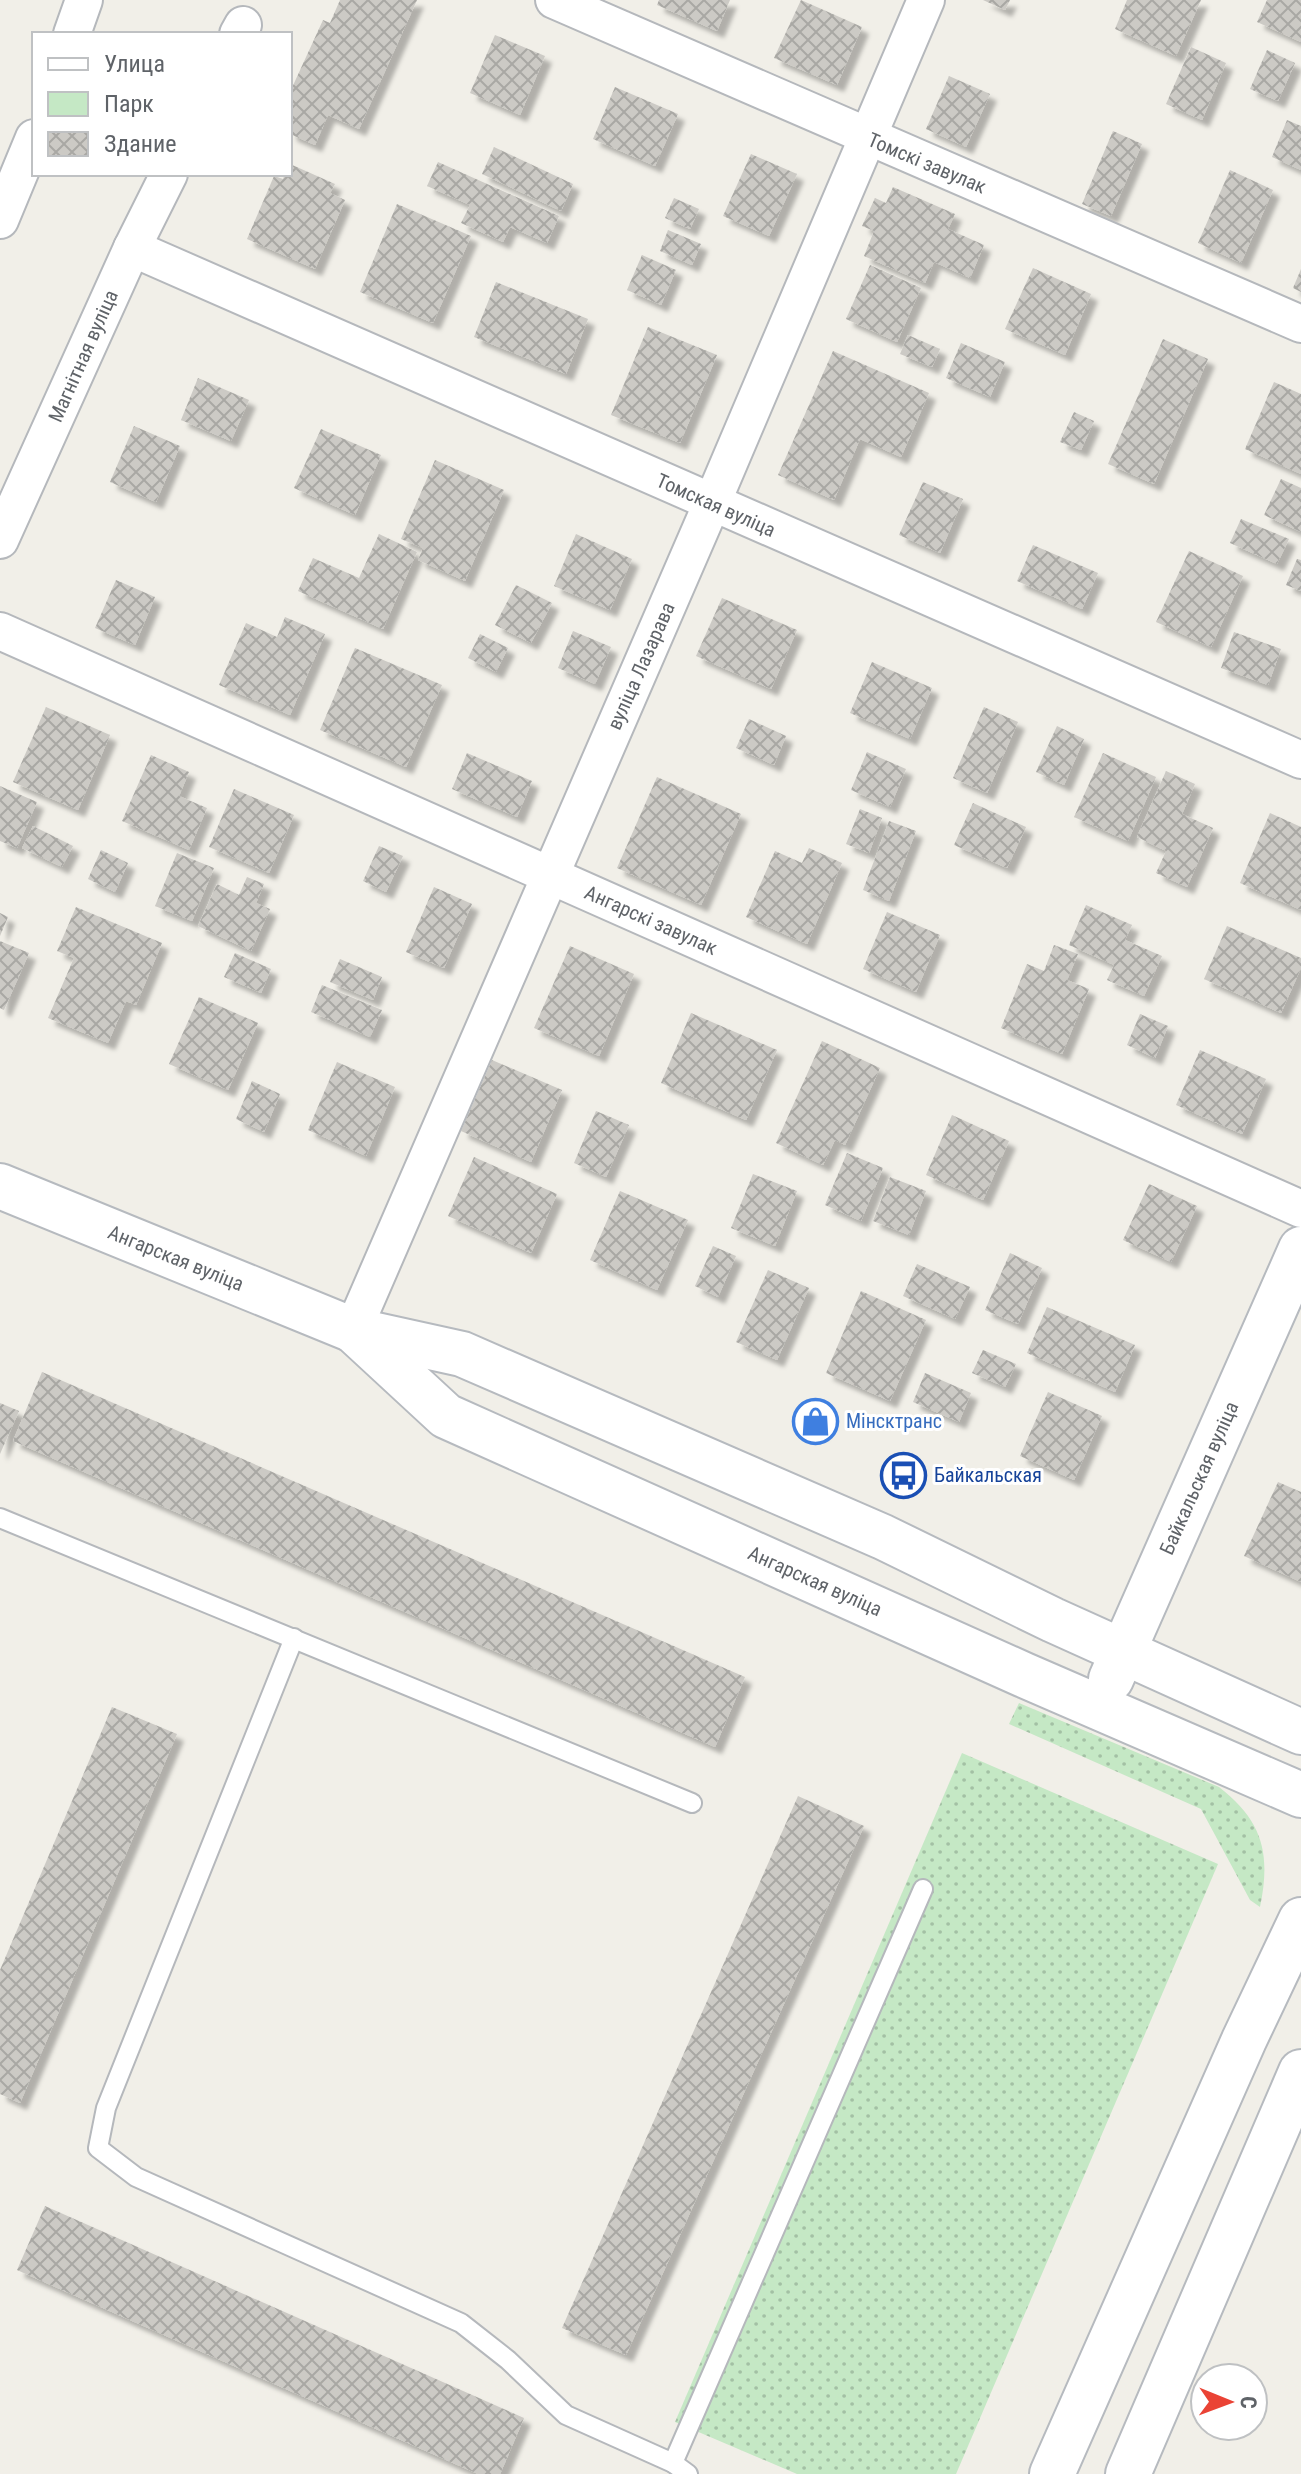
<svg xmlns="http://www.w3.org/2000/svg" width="1301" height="2474" font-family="'Roboto Condensed',sans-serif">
<defs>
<pattern id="green-dots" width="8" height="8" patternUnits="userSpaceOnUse" patternTransform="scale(2)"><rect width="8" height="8" fill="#c5e8c5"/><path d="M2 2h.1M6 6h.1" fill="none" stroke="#a3c0a4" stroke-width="1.8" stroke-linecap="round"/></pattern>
<pattern id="building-cross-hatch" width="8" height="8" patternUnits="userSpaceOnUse" patternTransform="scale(2)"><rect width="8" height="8" fill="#cccac5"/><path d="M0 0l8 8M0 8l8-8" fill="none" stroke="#a9a8a4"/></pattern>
<filter id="shadow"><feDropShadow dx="7" dy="7" stdDeviation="2" flood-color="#0004"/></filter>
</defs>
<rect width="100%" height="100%" fill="#f1efe8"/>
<g fill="url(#green-dots)">
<path d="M1019,1703L1219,1787C1263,1821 1271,1854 1260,1907L1250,1900L1201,1809L1009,1724Z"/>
<path d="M962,1753L1218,1864L956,2474H797L675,2422Z"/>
</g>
<g fill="url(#building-cross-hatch)" filter="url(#shadow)">
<path d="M340,0H417L359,129L328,115L315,145L290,134V92L323,20L330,23Z"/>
<path d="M659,0H730L717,31L657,5Z"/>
<path d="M801,0L862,27L837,85L774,58Z"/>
<path d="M983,0H1010L1005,10Z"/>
<path d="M1127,0H1201L1176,56L1115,29Z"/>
<path d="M1267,0H1301V42L1257,22Z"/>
<path d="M495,35L545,56L520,115L470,93Z"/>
<path d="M1191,47L1226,63L1202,120L1166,104Z"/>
<path d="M1267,50L1295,63L1278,101L1250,89Z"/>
<path d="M949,76L990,94L966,147L926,129Z"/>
<path d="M615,87L678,114L655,166L593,139Z"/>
<path d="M1287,120L1301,126V170L1272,157Z"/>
<path d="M1113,131L1142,144L1111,216L1082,204Z"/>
<path d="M494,147L573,184L561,211L482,174Z"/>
<path d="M751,154L797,174L769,236L723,216Z"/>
<path d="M438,162L559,216L547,243L510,227L503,242L461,223L470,205L427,186Z"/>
<path d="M290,164L335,184L330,193L345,200L315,269L247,239L274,176L283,179L285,174H290Z"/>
<path d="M1230,170L1273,190L1241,263L1198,243Z"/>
<path d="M893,187L955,214L948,229L984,245L970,278L934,262L925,283L864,256L874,231L862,226L875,198L886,203Z"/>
<path d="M674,198L699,209L690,229L665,218Z"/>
<path d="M397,204L471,236L433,323L360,292Z"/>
<path d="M668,230L701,244L692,265L660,251Z"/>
<path d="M642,255L676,270L661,305L627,290Z"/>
<path d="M870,265L921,288L897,342L846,319Z"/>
<path d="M1033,268L1091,294L1065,355L1005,329Z"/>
<path d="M1301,269V292L1293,288Z"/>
<path d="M496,282L588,319L566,374L474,337Z"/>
<path d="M648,327L717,355L680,443L611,415Z"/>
<path d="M908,335L940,349L932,367L900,354Z"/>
<path d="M1163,339L1208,359L1154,484L1108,464Z"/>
<path d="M961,343L1005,362L990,397L946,378Z"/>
<path d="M833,351L929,393L901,457L860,439L834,500L778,475Z"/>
<path d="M198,378L249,400L231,441L181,420Z"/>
<path d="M1274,382L1301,394V474L1245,449Z"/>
<path d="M1074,412L1094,421L1081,450L1060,442Z"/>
<path d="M134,426L180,446L156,502L110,482Z"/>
<path d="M321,429L381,455L355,515L294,488Z"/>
<path d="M435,460L504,490L465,581L418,560L423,548L401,539Z"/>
<path d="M1281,479L1301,488V532L1264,515Z"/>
<path d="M923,482L963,499L940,553L899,535Z"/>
<path d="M1241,519L1289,539L1277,564L1230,543Z"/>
<path d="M379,534L417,552L383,629L298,591L313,558L359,578Z"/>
<path d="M576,534L632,559L610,610L554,586Z"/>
<path d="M1033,545L1098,573L1082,609L1017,581Z"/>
<path d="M1189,551L1243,576L1211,647L1156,622Z"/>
<path d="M1297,559L1301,560V591L1286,585Z"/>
<path d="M116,580L155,597L135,645L95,628Z"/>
<path d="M516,585L552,603L531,643L495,625Z"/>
<path d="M722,598L797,630L771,689L696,656Z"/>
<path d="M285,617L325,634L290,715L219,685L246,623L277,637Z"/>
<path d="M573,631L611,647L595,684L558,668Z"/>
<path d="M1234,632L1281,649L1268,685L1221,668Z"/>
<path d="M480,634L508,648L496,672L468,658Z"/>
<path d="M355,648L442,685L406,767L320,730Z"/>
<path d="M872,662L932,688L910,739L850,713Z"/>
<path d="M46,707L110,735L78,810L13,782Z"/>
<path d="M984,707L1018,722L987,793L953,778Z"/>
<path d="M749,719L786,736L774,765L736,748Z"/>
<path d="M1057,726L1084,739L1064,785L1036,772Z"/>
<path d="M867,752L906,769L890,807L851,790Z"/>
<path d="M467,753L532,781L517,817L452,789Z"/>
<path d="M1103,753L1156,777L1128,841L1074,817Z"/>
<path d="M151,755L189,772L179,796L207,808L189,850L122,821Z"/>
<path d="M1166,771L1195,784L1182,814L1213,828L1187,887L1156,873L1166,851L1137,837Z"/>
<path d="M657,777L741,814L701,905L617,868Z"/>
<path d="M0,786L37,802L17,848L0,841Z"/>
<path d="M234,789L294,815L269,873L209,847Z"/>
<path d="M973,803L1026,827L1007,868L954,845Z"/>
<path d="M860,809L882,818L869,853L846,844Z"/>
<path d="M1270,813L1301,827V910L1240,883Z"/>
<path d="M889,821L916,831L889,901L863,890Z"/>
<path d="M33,826L73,846L62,867L22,848Z"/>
<path d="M379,846L403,856L386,892L363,881Z"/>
<path d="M809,848L842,863L807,944L746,917L775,851L802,863Z"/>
<path d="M101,850L128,863L115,892L88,879Z"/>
<path d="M177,853L214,868L192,921L155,906Z"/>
<path d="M247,877L264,884L256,903L270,909L251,951L198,926L217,884L239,895Z"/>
<path d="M434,887L472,904L444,968L406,952Z"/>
<path d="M1086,905L1132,925L1125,940L1162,956L1144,996L1107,980L1114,965L1069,945Z"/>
<path d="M76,907L162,943L136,1005L126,1001L108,1043L48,1018L74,958L57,951Z"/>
<path d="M887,912L940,935L916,992L863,969Z"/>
<path d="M0,913L8,917L0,936Z"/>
<path d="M1227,926L1301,958V968L1281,1013L1204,979Z"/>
<path d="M0,941L29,953L4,1010L0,1008Z"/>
<path d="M1054,945L1078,954L1067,980L1089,989L1062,1054L1001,1028L1027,964L1044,971Z"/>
<path d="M570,946L634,974L599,1056L534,1028Z"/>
<path d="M235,953L271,969L261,993L224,977Z"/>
<path d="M340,959L382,977L373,1000L330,982Z"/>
<path d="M322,985L382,1010L370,1037L311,1012Z"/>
<path d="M199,997L258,1023L228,1090L169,1064Z"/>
<path d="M691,1013L777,1050L746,1120L661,1083Z"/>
<path d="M1140,1014L1168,1026L1155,1058L1127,1045Z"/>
<path d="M822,1041L880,1068L845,1145L835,1140L823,1165L776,1143Z"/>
<path d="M1200,1050L1266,1079L1242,1134L1176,1105Z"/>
<path d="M492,1060L562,1090L531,1162L461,1131Z"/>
<path d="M337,1062L395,1087L366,1156L308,1130Z"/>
<path d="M252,1081L280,1094L264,1132L236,1119Z"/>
<path d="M596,1111L629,1125L606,1177L574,1163Z"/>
<path d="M952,1115L1009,1141L983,1200L926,1175Z"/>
<path d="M847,1153L883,1168L861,1221L825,1205Z"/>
<path d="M474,1157L557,1194L531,1253L448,1216Z"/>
<path d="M753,1174L797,1191L775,1246L731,1228Z"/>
<path d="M890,1177L926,1191L909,1235L873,1221Z"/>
<path d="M1149,1184L1197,1206L1171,1262L1123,1240Z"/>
<path d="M620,1191L688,1220L657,1290L590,1260Z"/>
<path d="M713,1246L736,1256L718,1297L695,1286Z"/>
<path d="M1010,1253L1042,1268L1018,1324L985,1310Z"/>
<path d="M917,1264L970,1287L955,1319L903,1296Z"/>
<path d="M768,1270L809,1288L777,1360L736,1342Z"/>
<path d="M861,1291L926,1320L890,1401L826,1373Z"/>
<path d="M1047,1307L1135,1345L1115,1392L1027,1353Z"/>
<path d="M983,1350L1016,1364L1005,1387L972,1373Z"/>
<path d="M42,1372L745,1677L715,1747L13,1441Z"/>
<path d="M925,1373L971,1393L959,1422L913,1402Z"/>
<path d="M1048,1392L1102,1416L1074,1480L1020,1456Z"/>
<path d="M0,1403L19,1411L0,1454Z"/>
<path d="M810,1408L827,1415L820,1433L802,1426Z"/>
<path d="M1278,1482L1301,1492V1582L1244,1556Z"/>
<path d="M112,1707L177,1734L20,2103L0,2094V1970Z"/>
<path d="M798,1796L864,1826L626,2355L562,2328Z"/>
<path d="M45,2206L524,2418L500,2474H478L17,2270Z"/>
</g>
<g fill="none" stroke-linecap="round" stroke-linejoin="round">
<defs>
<g id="service">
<path d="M0,1518L692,1803"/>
<path d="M294,1638L106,2108L98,2148L136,2177L461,2323L508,2360L566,2415L673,2463"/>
<path d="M688,2474L673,2463L923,1889"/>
</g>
<g id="minor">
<path d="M554,0L1301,324"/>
<path d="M72,34L84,0"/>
<path d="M238,34L243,25"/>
<path d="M0,220L34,138"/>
<path d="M132,248L1301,760"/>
<path d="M0,540L132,248L169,174"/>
<path d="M0,631L1301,1209"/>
<path d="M353,1330L712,503L926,0"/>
</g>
<g id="secondary">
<path d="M0,1186L353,1330L462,1354L883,1537L1053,1620L1301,1732"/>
<path d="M353,1330L446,1416L1024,1675L1301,1795"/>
<path d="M1111,1679L1301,1249"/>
<path d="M1052,2474L1244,2040L1301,1920"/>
<path d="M1128,2474L1301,2072"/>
</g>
</defs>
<use href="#service" stroke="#b5b8bc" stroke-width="22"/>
<use href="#minor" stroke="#b5b8bc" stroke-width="40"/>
<use href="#secondary" stroke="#b6babf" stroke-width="48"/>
<use href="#service" stroke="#fff" stroke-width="18"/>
<use href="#minor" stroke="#fff" stroke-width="36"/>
<use href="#secondary" stroke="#fff" stroke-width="44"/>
</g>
<defs>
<symbol id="shop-ring" viewBox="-11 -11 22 22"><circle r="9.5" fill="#fff" stroke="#3f7fe0" stroke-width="1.5"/><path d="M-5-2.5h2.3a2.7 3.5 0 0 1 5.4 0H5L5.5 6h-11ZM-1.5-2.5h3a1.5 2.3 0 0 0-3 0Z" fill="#3f7fe0"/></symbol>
<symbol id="bus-ring" viewBox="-11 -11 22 22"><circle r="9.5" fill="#fff" stroke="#1a4fb4" stroke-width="1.5"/><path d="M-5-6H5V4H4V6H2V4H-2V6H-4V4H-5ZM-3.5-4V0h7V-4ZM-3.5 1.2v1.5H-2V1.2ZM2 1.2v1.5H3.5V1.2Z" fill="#1a4fb4"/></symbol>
</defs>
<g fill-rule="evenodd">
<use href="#shop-ring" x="790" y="1396" width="51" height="51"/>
<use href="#bus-ring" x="878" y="1450" width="51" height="51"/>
</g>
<g text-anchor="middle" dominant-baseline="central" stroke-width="6" stroke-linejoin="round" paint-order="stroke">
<g font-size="20" fill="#5f6368" stroke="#fff">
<text transform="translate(927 163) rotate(23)">Томскі завулак</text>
<text transform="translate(83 356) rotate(-66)">Магнітная вуліца</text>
<text transform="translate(716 505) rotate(24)">Томская вуліца</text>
<text transform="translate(641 666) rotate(-66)">вуліца Лазарава</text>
<text transform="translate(651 920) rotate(24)">Ангарскі завулак</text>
<text transform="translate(176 1258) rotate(22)">Ангарская вуліца</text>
<text transform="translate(1199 1478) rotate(-66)">Байкальская вуліца</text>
<text transform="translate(815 1581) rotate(24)">Ангарская вуліца</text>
</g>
<g font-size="20" fill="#366cbe" stroke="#fff" text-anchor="start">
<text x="846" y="1421">Мінсктранс</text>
</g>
<g font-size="20" fill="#164399" stroke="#fff" text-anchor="start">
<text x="934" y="1475">Байкальская</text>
</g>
</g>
<rect x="32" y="32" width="260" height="144" fill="#ffffff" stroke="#bfc1c3" stroke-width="2"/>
<rect x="48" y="58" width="40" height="12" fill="#ffffff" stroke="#bfc1c3" stroke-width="2"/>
<text x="104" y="72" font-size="24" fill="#5f6368">Улица</text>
<rect x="48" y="92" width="40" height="24" fill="#c5e8c5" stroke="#bfc1c3" stroke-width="2"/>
<text x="104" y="112" font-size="24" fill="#5f6368">Парк</text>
<rect x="48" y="132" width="40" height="24" fill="url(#building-cross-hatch)" stroke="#bfc1c3" stroke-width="2"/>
<text x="104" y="152" font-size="24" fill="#5f6368">Здание</text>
<g transform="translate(1229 2402) rotate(91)"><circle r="38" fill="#ffffff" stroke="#bfc1c3" stroke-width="2"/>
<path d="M0-6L14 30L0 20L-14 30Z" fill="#ea4335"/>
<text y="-12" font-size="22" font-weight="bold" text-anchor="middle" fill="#5f6368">С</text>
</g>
</svg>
